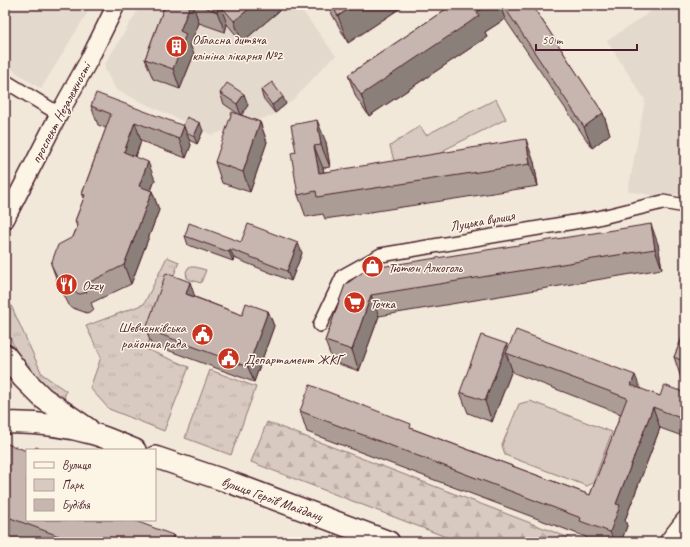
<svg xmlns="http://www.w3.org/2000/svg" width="690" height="547" font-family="Caveat,sans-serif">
<defs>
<pattern id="grass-tufts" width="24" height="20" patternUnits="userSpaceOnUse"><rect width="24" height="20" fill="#d8cac0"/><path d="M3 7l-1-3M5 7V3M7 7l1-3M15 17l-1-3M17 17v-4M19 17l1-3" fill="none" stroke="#bbada5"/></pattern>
<pattern id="forest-firs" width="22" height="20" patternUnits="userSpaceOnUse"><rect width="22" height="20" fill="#d8cac0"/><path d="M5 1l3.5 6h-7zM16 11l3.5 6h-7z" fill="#bbada5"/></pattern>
</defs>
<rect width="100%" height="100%" fill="#f1e8da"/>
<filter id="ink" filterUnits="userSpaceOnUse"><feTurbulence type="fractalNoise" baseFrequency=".025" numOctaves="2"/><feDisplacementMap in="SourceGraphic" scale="8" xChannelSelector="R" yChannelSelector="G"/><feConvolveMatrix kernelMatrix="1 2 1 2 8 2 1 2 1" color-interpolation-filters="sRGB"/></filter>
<g filter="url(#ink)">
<g fill="#e4d9cd">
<path d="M5,5H92L41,89L5,65Z"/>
<path d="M141,5H298L336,56L330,60L295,98L276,114L212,135L116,90L105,70V64Z"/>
<path d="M660,5H685V193L661,197L628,191L645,100L607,41Z"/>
</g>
<g fill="url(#grass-tufts)" stroke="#917476">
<path d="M167,257L179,262L146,349L189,367L164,431L109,409L90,388L101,357L86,326L144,304Z"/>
<path d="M190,267H195L206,270L201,283L191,280L187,278L186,272L188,268Z"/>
<path d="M5,292L42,374L66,391L63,403L30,382L5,326Z"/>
<path d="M210,370L256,387L231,455L185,438Z"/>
</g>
<path fill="url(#forest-firs)" stroke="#917476" d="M267,422L580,542H459L251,462Z"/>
<g fill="#d8cac0" stroke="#917476">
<path d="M496,99L506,119L444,150L449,161L399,179L390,146L420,126L426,135Z"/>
<path d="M530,401L612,432L593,483L587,486L505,455L502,445L519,404Z"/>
</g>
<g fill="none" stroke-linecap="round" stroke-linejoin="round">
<defs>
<g id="minor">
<path d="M5,81L59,114"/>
<path d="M320,325L343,276L381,255L598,218L663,202L685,206"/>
</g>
<g id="tertiary">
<path d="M5,220L59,114L89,60L116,5"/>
<path d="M668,542L685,520"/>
</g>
<g id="primary">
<path d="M5,355L23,378L43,398L88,429"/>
<path d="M5,423C34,422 66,426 94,434C108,438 122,445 135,450"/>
<path d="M155,457L232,483L389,542"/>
</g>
</defs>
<use href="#minor" stroke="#4a1f2b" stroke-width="16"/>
<use href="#tertiary" stroke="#4a1f2b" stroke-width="20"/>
<use href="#primary" stroke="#4a1f2b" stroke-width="24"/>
<use href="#minor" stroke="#fcf5e5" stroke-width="13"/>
<use href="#tertiary" stroke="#fcf5e5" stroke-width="17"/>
<use href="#primary" stroke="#fcf5e5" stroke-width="21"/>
</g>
<g fill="#ab9d96" stroke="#4a1f2b">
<path d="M165,5H277L279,11L242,42L227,24L225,32L199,23L190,45L194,54L180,89L153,79L145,59Z"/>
<path d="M327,5H405L348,43Z"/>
<path d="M452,5H534V6L536,11L603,113L610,134L592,148L505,19L485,32L487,37L369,116L356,97L348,75Z"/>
<path d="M261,90L286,104L275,113L263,98Z"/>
<path d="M220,93L248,105L241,115L260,122L267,142L250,192L222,183L215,162L240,115L224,104Z"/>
<path d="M91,106L183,126L203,131L197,144L189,140L191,145L186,158L141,141L136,157L155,180L151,191H152L159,210L131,284L91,303L94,310L87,313L70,307L58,283L51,264L73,237L77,227L75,221L84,198L82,194L106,128L98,125Z"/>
<path d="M326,142L330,167L323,168V172L534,162L538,186L325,219L323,214L306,217L298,195L296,152Z"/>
<path d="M185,236L241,242L302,253L291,281L234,258L233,261L188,245Z"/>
<path d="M658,244L662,269L379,316L359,371L333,362L325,341L345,285Z"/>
<path d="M195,297L242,315L268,311L274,326L254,382L151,344L146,329Z"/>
<path d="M685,331V379L681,378L674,357Z"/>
<path d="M508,348L640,389L660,396L685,393V437L660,428L625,520L627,526L621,542H590L587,541L586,537L307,432L300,411L413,429L590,495L621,414L514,373L512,370L492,422L468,413L460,392Z"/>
<path d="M5,443L27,520L176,542H15L5,538Z"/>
</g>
<g fill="#8b7f7a" stroke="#4a1f2b">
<path d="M190,5H193L199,23L190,45L194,54L180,89L173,69L180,31Z"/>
<path d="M219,5H220L227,24L225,32L217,12Z"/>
<path d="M254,5H277L279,11L242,42L234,21Z"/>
<path d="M355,5H405L348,43L338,16Z"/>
<path d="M487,5H500L505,19L485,32L487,37L369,116L361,95Z"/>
<path d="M244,94L248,105L241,116L237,104Z"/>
<path d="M283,97L286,104L275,113L272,105Z"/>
<path d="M603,113L610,134L592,148L584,127Z"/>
<path d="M317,120L326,142L330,167L321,145Z"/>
<path d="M135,122L141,141L130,170L124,152Z"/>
<path d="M260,122L267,142L250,192L243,172Z"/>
<path d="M200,123L203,131L197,144L194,136Z"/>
<path d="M184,126L191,145L186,158L179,139Z"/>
<path d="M526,139L534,162L538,186L530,164Z"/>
<path d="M314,146L323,168L327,195L319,173Z"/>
<path d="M148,162L155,180L145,205L139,186Z"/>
<path d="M152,191L159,210L131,284L124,265Z"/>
<path d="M651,224L658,244L662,269L655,249Z"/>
<path d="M298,243L302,253L291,281L287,271Z"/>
<path d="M230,249L234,258L233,261L229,252Z"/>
<path d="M190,282L195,297L186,294Z"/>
<path d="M371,295L379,316L359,371L352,350Z"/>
<path d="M268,311L274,326L254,382L248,367Z"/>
<path d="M507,344L511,354L506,353L512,370L492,422L485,401Z"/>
<path d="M635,375L643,395L631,385Z"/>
<path d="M653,407L660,428L625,520L627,526L621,542H614L610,532L616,504Z"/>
<path d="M173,535L176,542H171Z"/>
</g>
<g fill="#c7b6af" stroke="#4a1f2b">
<path d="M165,5H190L180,31L186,34L173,69L145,59Z"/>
<path d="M200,5H219L217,12Z"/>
<path d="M220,5H254L234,21Z"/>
<path d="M332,5H355L338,16Z"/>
<path d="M452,5H487L477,12L479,16L361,95L348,75Z"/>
<path d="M503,5H532L603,113L584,127Z"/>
<path d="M272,82L283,97L272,105L261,90Z"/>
<path d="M227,83L244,94L237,104L220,93Z"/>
<path d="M96,93L184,126L179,139L135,122L124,152L148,162L139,186L152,191L124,265L84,285L87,292L80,294L63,289L51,264L58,245L73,237L79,223L75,221L85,195L82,194L111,114L91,106Z"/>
<path d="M232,112L260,122L243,172L215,162Z"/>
<path d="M187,117L200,123L194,136L186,132L184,126H183Z"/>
<path d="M317,120L321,145L314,146L319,173L526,139L530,164L317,197L316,191L298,195L291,153L296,152L291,125Z"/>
<path d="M189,223L241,242L248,224L298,243L287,271L230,249L229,252L185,236Z"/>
<path d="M651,224L655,249L371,295L352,350L325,341L345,285L367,269Z"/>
<path d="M166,273L190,282L186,294L242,315L246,303L268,311L248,367L146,329Z"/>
<path d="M516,330L635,375L631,385L660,396L664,385L685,393V420L653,407L616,504L620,505L610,532L580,521L581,518L300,411L310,385L411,424L410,428L590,495L627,398L506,353Z"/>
<path d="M685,331V362L674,357Z"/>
<path d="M481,335L507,344L485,401L460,392Z"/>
<path d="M5,443L27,451V520H133L173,535L171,542H75L5,516Z"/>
<path d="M36,447L43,450H34Z"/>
<path d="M685,536V542H682Z"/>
</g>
</g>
<defs>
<symbol id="building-disc" viewBox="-11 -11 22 22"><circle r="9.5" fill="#c8321e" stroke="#fcf5e5"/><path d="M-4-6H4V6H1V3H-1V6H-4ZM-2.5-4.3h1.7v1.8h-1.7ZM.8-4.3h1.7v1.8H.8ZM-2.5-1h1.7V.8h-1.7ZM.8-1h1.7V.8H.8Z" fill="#fff"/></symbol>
<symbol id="shop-disc" viewBox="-11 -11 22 22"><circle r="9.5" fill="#c8321e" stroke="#fcf5e5"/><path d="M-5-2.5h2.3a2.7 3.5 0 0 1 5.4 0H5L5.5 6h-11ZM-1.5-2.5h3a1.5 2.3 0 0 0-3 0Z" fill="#fff"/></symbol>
<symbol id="restaurant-disc" viewBox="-11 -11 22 22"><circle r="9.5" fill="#c8321e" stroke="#fcf5e5"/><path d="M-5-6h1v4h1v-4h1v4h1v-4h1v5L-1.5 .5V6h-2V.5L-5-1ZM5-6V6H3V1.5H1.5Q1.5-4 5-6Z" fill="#fff"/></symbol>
<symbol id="supermarket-disc" viewBox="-11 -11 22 22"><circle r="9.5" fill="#c8321e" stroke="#fcf5e5"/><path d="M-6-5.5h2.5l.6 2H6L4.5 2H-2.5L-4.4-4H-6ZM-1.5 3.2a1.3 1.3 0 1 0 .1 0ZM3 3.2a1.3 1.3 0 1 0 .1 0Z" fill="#fff"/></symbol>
<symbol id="civic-disc" viewBox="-11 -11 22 22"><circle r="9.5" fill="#c8321e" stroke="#fcf5e5"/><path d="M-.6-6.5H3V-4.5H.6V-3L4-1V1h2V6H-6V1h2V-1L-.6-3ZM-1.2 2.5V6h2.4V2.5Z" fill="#fff"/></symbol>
</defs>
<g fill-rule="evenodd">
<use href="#building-disc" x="164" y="34" width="25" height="25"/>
<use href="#shop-disc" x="360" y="254" width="25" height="25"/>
<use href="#restaurant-disc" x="54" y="272" width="25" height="25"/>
<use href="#supermarket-disc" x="342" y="290" width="25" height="25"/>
<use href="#civic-disc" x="190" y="322" width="25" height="25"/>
<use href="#civic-disc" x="216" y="346" width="25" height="25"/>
</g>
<g text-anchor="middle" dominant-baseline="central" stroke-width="3" stroke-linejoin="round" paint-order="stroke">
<g font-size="14" fill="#4a1f2b" stroke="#fcf5e5" text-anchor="start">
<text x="192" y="39">Обласна дитяча<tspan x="192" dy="16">клініна лікарня №2</tspan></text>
<text x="388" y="267">Тютюн Алкоголь</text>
<text x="82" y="285">Ozzy</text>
<text x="370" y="303">Точка</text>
<text x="186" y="327" text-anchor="end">Шевченківська<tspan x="186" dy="16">районна рада</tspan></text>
<text x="244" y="359">Департамент ЖКГ</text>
</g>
<g font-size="14" fill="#4a1f2b" stroke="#fcf5e5">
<text transform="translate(61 113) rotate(-62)">проспект Незалежності</text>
<text transform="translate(482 221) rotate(-10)">Луцька вулиця</text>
<text transform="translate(272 499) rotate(20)">вулиця Героїв Майдану</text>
</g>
</g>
<rect width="690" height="547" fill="none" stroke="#fcf5e5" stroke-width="20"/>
<rect x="10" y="10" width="670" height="527" fill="none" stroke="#4a1f2b" stroke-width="1.5" filter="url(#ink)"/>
<rect x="26" y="449" width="130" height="72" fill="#fcf5e5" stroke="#b59f9b"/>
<rect x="34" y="462" width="20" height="6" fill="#fcf5e5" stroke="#b59f9b"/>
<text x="62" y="469" font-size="12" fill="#4a1f2b">Вулиця</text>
<rect x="34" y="479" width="20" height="12" fill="#d8cac0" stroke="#b59f9b"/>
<text x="62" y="489" font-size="12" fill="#4a1f2b">Парк</text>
<rect x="34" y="499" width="20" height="12" fill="#c7b6af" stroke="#b59f9b"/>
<text x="62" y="509" font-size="12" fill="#4a1f2b">Будівля</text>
<path d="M536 44v6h101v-6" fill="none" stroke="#4a1f2b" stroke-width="2"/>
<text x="542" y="44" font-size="12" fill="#4a1f2b" stroke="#fcf5e5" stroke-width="3" paint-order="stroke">50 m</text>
</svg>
